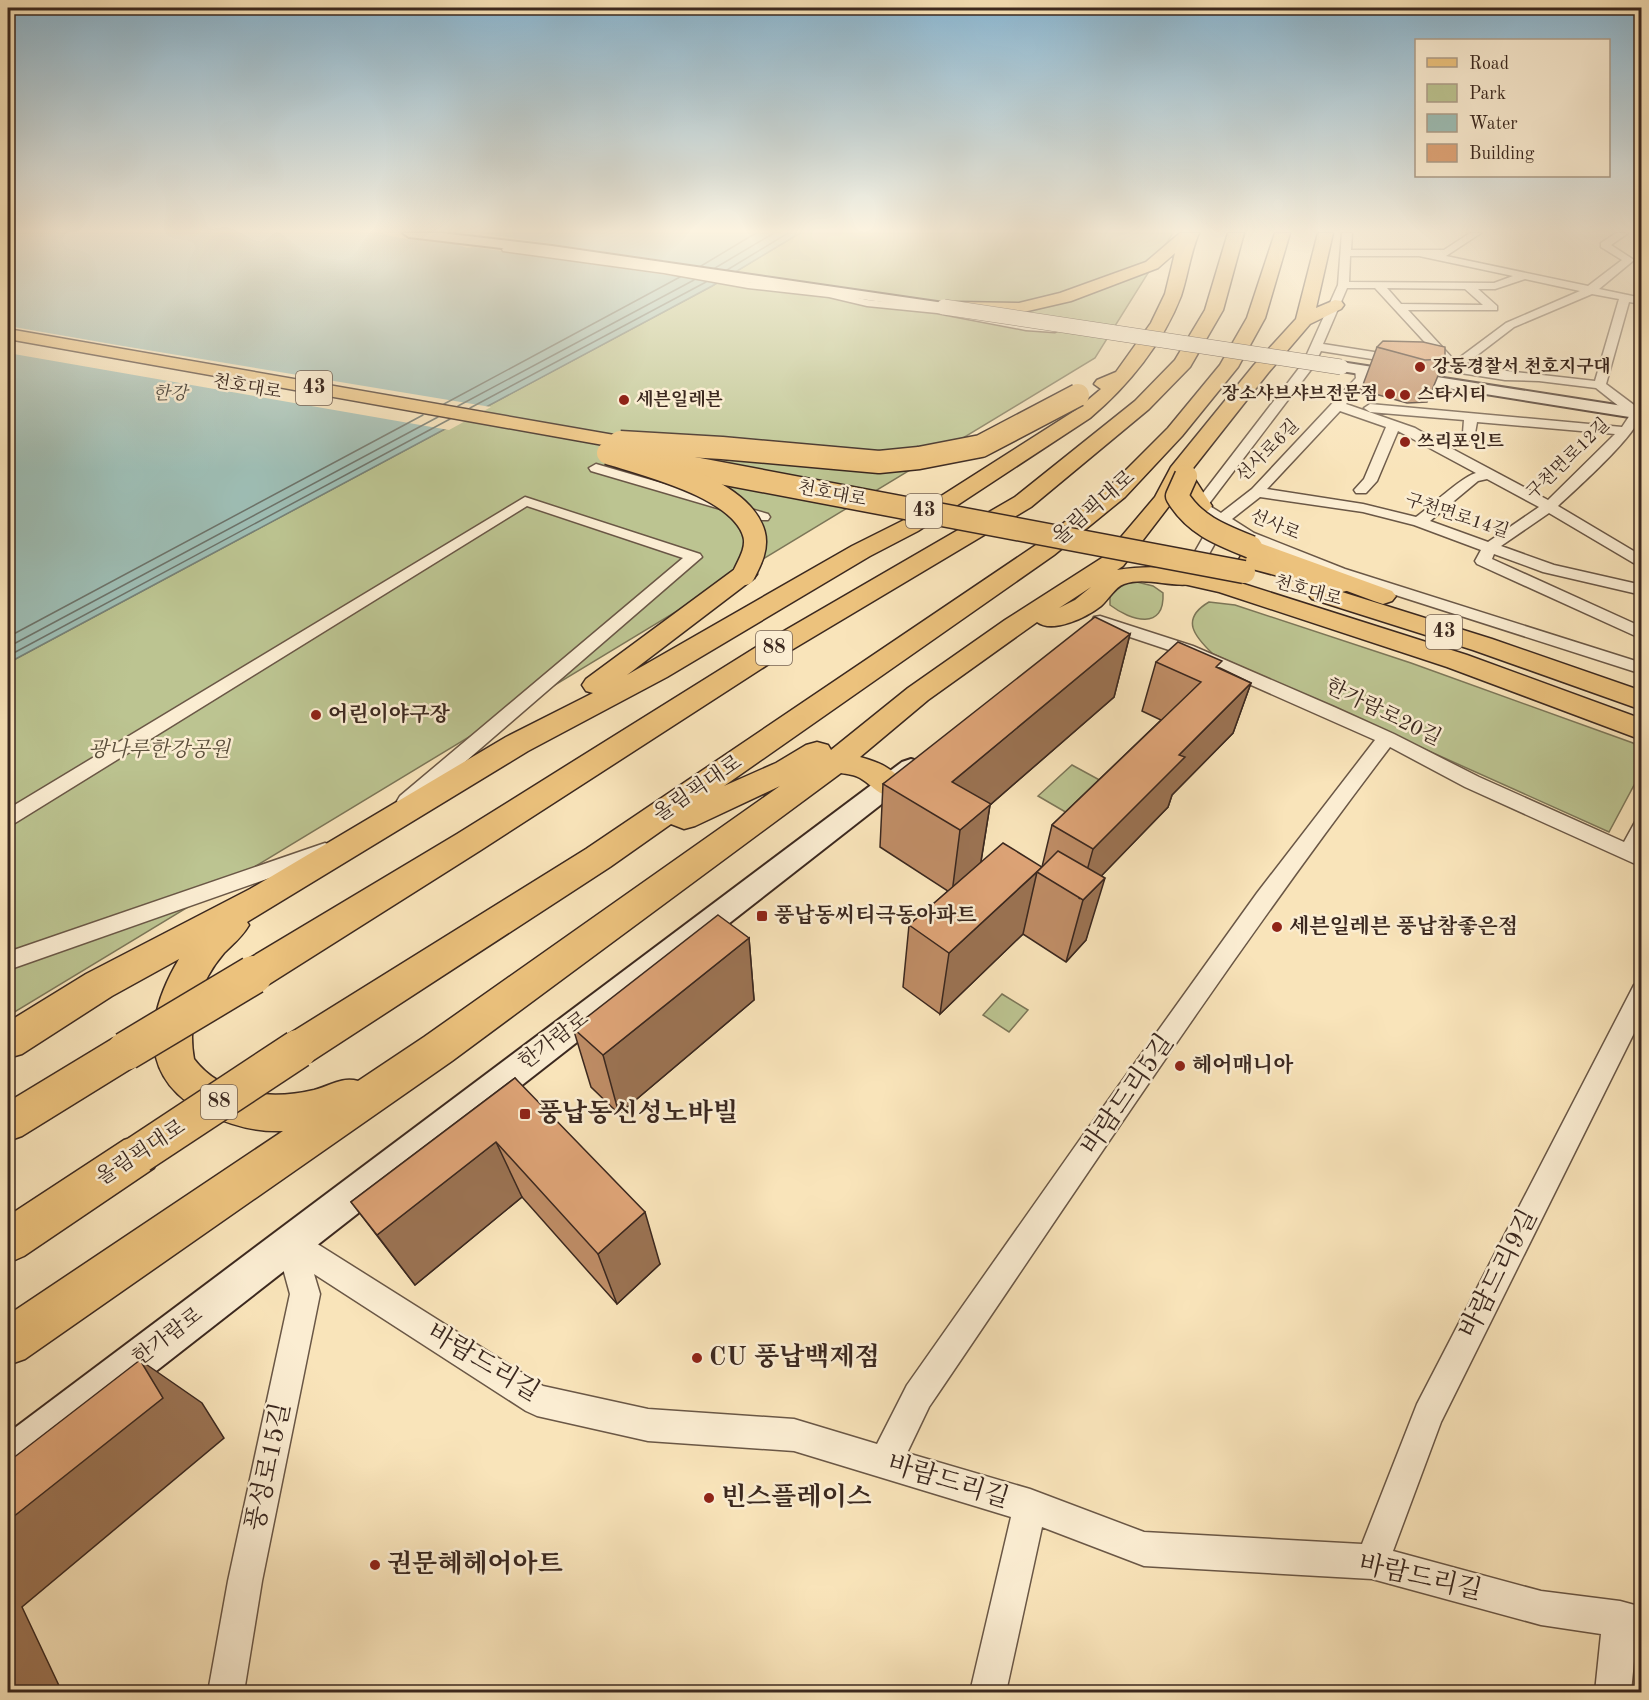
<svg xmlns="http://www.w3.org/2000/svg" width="1649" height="1700" font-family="'Old Standard TT','Noto Serif KR',serif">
<rect width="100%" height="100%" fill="#f9e4ba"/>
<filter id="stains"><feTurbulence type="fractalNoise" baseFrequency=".00333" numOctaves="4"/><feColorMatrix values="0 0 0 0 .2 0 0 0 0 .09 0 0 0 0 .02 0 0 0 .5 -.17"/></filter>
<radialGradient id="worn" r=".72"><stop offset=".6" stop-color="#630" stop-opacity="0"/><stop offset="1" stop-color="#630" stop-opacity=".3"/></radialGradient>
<g fill="#bcc491" stroke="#7c7658" stroke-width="1.5">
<path d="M800,233H1173L1095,358L8,1016V663L712,286Z"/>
<path d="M1137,582L1153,586L1163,593C1165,631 1131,621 1110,605V594L1123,583Z"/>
<path d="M1209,602L1235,605L1411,663L1633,743L1641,748V772L1609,832L1213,654C1194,636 1180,619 1209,602Z"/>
<path d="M1072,765L1116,789L1081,821L1038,796Z"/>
<path d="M1002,994L1028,1010L1009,1032L983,1015Z"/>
</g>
<path fill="#9ebeb5" stroke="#768279" stroke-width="1.5" d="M8,233H800L712,286L8,663Z"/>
<g fill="#f9e4ba">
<path d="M380,233H480L740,272L722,283L474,247L467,248L456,244L400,238Z"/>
<path d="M8,326L123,346L491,407L449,430L8,353Z"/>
</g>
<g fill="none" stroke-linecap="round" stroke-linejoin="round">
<g stroke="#6c736a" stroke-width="1.5">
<path d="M701,266L756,233"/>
<path d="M715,268L774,233"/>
<path d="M727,270L788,233"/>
<path d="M444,404L680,277"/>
<path d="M458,406L694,280"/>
<path d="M470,408L706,282"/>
<path d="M8,637L423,415"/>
<path d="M8,647L438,417"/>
<path d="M8,656L450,419"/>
</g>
<defs>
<g id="street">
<path d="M1342,233H1352L1351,250H1444L1470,233H1481L1446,256L1588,286L1622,260L1601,247V243L1616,233H1628L1611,245L1634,260L1599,289L1642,298V304L1629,302L1606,384L1642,411C1642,431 1575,490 1558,506L1642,556V568L1549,513L1501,546L1554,565L1642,585V595L1543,572L1494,554L1492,559L1642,627V639L1477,564L1475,561L1481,550L1414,525L1363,512L1260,497L1232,519L1254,533L1345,569L1642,663V674L1333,575L1244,539L1224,527L1194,581L1188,583L1180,578L1213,520L1193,506L1303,363L1338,285ZM1350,256H1419L1513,276L1494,283L1349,282ZM1525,279L1580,291L1506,323L1455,361L1408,310H1497V306L1478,289H1495ZM1347,288H1375L1444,363L1323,344ZM1387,288L1465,289L1483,305L1401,304ZM1592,294L1619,299L1595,381L1463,366L1514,327ZM1321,351L1505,380L1539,381L1596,388L1630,415L1622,427L1370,404L1364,408L1370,412L1464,420L1463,433L1434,439L1415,428L1346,404L1368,379L1367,370L1361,366L1355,370L1356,378L1252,489L1221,513L1208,505L1313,367ZM1340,411L1386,427L1364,479L1354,490L1356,493H1366L1377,481L1398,431L1476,473C1463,476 1430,507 1416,517L1363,504L1267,489ZM1477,422L1615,434L1548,500L1445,445L1474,439ZM1487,479L1539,507L1488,542L1430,521L1478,481Z"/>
<path d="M507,246L664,267L748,282L829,291L867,300L937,307L1026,324L1055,326L1061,329L1055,332L1026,330L937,313L867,306L829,297L748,288L664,273L503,251L502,249Z"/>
<path d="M596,464L768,514L770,517L768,520H758L591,471L589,468Z"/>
<path d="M525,497L700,554L702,557L414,806L407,808L400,806L397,801L400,796L683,558L527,506L15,823L8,825V809Z"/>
<path d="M1100,616L1193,646L1334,707L1394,734L1479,777L1624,842L1635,822L1642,820V867L1465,787L1390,747C1227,961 1080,1185 929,1407L907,1453L1030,1489L1144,1532L1362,1544L1417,1404L1634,985L1642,982V1017L1441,1422L1393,1551L1541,1591L1620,1601L1642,1607V1643L1636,1641L1631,1692H1595L1601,1634L1541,1625L1372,1579L1144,1566L1042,1527L1006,1692H970L1011,1517L794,1451L648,1441L537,1416L526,1411L314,1274L320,1294L262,1581L244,1692H208L228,1581L290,1294L276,1243L280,1233L290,1229L300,1233L543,1386L648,1409L794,1419L877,1444L907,1385L1081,1138L1257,893L1375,740L1181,654L1094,625L1092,621L1094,617Z"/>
<path d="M325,843L332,846L336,851L332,856L8,970V952Z"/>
</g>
<g id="secondary">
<path d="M403,233H441L552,246L944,303L951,307L944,311L552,254L409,237Z"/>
<path d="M1341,362L1642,409V419L1335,370L1333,367L1335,364Z"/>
<path d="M911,759L920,762L924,768L920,774L23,1475L8,1482V1433L902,762Z"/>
</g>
<g id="primary">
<path d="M8,329L620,436L627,438L631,442L627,446L620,448L8,339Z"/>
<path d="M1250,554L1350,580L1354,585L1350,590L1342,592L1492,639L1642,691V710L1473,650L1312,599L1308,594L1312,589L1319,587L1241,566L1238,561L1241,556Z"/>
<path d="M1188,570L1234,581L1467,655L1642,719V740L1447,667L1219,592L1179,583L1175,578L1179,573Z"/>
</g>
<g id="highway">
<path d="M1180,233H1199C1190,254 1188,275 1181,296C1163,343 1128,386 1090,418L918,531L870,556L667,677L528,751L247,922L249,925C242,937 233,944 224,953C199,982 187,1021 194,1059C222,1096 272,1100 314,1090C329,1086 343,1076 358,1081L424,1037L780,786L695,826L684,829L671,824L610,867L312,1061L298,1066L284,1061L279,1049L284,1037L586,849L1036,545L1109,487L1168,428L1220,365L1247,318L1275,233H1290L1265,318L1238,367L1182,436L1125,497L1054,555L724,786L776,763L806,745L817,742L828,745L831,750L908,688L1005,620L1105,556L1155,497L1171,467L1254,365L1296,319L1318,233H1333L1316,308L1335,300L1341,301L1344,305L1341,309L1310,324L1268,373L1190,472L1212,506L1208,511L1200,513L1192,511L1179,493L1123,566L1117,570C1143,566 1171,566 1197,573L1201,578L1197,583C1173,589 1147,576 1124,584C1115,587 1108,600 1101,606C1087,617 1053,634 1037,622L928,700L860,757C878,762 894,768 905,785L900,793C878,799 877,788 860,778C855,775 847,774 841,773L452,1061L25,1359L8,1365V1315L283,1131C257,1132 232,1126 208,1114C138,1081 144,1018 179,959L112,996L22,1054L8,1058V1022L86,974L250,889L506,737L593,693L586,691L582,685L586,679L735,569L744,566L753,569L757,574L753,579L627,675L852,546L902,521L1076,410L1101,389L1094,384L1097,380L1116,372L1151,323L1165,294L1175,253L1158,268L1071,301L1019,313L957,312L951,311L948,307L951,303L957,302L1019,303L1060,293L1146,262ZM1091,587L1075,600L1059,608Z"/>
<path d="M1228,233H1244L1223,310L1190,367L1149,409L1031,507L778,658L481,850L266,986L253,990L240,986L235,975L240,964L457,834L758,646L1015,497L1135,401L1175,360L1205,310Z"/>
<path d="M1251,540L1392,591L1396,596L1392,601L1383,604L1374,601L1242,552L1239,547L1242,542Z"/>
<path d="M126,1034L140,1039L145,1051L140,1063L22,1136L8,1141V1102L112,1039Z"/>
<path d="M139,1135L154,1140L160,1154L154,1168L24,1256L8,1263V1216L124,1140Z"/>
</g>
</defs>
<use href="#street" stroke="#6a5746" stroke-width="3"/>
<use href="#secondary" stroke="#3b281f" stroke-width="4"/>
<use href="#primary" stroke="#3b281f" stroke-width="3"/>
<use href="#highway" stroke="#3b281f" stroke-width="3"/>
<use href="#street" fill="#fbedd2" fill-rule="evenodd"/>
<use href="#secondary" fill="#fbedd2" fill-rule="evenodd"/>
<use href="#primary" fill="#ecc27d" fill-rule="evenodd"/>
<use href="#highway" fill="#ecc27d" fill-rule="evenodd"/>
<defs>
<path id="secondary-bridge" d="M944,307L1341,367"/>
<path id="primary-bridge" d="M641,458L1244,572"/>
<g id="highway-bridge-far1">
<path d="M620,442L722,448L879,462L919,458L981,446L1078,395"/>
<path d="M608,453C649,466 741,488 754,534C758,548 750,562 744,574"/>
<path d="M1186,476L1177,496C1194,525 1221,535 1251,547"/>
</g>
<g id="highway-bridge">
<path d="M126,1051L253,975"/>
<path d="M139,1154L298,1049"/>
</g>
</defs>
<use href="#secondary-bridge" stroke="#3b281f" stroke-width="16" stroke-linecap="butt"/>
<use href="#primary-bridge" stroke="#3b281f" stroke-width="25" stroke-linecap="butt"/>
<use href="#highway-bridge-far1" stroke="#3b281f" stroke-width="25" stroke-linecap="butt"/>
<use href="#highway-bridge" stroke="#3b281f" stroke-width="41" stroke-linecap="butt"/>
<use href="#secondary-bridge" stroke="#fbedd2" stroke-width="15"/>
<use href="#primary-bridge" stroke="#ecc27d" stroke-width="22"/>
<use href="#highway-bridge-far1" stroke="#ecc27d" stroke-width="22"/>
<use href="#highway-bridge" stroke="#ecc27d" stroke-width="38"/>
</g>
<g fill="#bf8d66" stroke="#3b281f" stroke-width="1.5">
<path d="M1377,347L1445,359L1427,402L1407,403L1361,390Z"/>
<path d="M1130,634L1114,697L990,805L981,862L1042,867L1052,825L1161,720L1142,711L1156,662L1220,668L1251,683L1233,733L1172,795L1168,807L1101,876L1086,940L1066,962L1023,934L940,1014L903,987L909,925L948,891L880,847L883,784Z"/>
<path d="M749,938L754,1000L619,1114L591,1087L573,1028Z"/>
<path d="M515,1078L660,1264L617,1304L522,1197L415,1285L351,1202Z"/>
</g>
<g fill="#9b7353" stroke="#3b281f" stroke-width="1.5">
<path d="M1130,634L1114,697L990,805L980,867L952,893L960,830L952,782Z"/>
<path d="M1251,683L1233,733L1172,795L1168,807L1079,899L1093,849L1179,755Z"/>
<path d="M1037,872L1023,934L940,1014L949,953Z"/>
<path d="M1105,878L1086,940L1066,962L1083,900Z"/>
<path d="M749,938L754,1000L619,1114L603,1055Z"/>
<path d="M496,1142L522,1197L415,1285L377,1235Z"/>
<path d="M645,1212L660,1264L617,1304L598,1254Z"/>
<path d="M140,1360L202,1403L224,1438L22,1607L62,1692H8V1521Z"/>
</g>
<g fill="#dea477" stroke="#3b281f" stroke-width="1.5">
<path d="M1383,341L1423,342L1445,347V359L1425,360L1377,347Z"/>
<path d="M1095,617L1130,634L952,782L991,804L960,830L883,784Z"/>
<path d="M1178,642L1222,661L1216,667L1251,683L1179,755L1185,757L1093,849L1052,825L1201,682L1156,662Z"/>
<path d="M1003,843L1042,867L949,953L909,925Z"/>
<path d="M1058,851L1105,878L1083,900L1037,872Z"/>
<path d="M718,915L749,938L603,1055L573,1028Z"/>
<path d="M515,1078L645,1212L598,1254L496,1142L377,1235L351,1202Z"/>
<path d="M140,1360L163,1398L8,1521V1462Z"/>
</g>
<linearGradient id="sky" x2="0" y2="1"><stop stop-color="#8ab8d4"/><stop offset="0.49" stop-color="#fcf3e0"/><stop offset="1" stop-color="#fcf3e0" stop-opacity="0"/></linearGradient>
<rect width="1649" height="471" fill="url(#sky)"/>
<g fill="#8f2418" stroke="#fbedd2" stroke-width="2">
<circle cx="1420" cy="367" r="6"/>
<circle cx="1390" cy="394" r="6"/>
<circle cx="1405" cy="395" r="6"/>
<circle cx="624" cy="400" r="6"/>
<circle cx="1405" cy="442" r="6"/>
<circle cx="316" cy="715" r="6"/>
<rect x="756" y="910" width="12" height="12" rx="3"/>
<circle cx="1277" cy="927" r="6"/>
<circle cx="1180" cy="1066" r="6"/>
<rect x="519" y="1108" width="12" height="12" rx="3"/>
<circle cx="697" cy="1358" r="6"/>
<circle cx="709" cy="1498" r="6"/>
<circle cx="375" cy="1565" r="6"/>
</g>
<g text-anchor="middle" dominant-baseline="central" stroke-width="5" stroke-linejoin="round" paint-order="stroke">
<g font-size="18" font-weight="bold" fill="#3b281f" stroke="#fbedd2" text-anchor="start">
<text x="1432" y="367">강동경찰서 천호지구대</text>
<text x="1378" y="394" text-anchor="end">장소샤브샤브전문점</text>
<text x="1417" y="395">스타시티</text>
<text x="636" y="400">세븐일레븐</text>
<text x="1417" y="442">쓰리포인트</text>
</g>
<g font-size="18" fill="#3b281f" stroke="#fbedd2">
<text transform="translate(247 387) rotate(10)">천호대로</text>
<text transform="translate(1268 451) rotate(-45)">선사로6길</text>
<text transform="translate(1568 459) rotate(-44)">구천면로12길</text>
<text transform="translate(832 494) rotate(11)">천호대로</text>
<text transform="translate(1457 516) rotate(18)">구천면로14길</text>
<text transform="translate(1275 525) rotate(23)">선사로</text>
<text transform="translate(1308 591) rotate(16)">천호대로</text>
</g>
<g font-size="18" font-style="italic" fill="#544e44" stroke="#fbedd2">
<text x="170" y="394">한강</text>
</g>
<g fill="#fbedd2" stroke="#756355" stroke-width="1.5">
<rect x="296" y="371" width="36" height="34" rx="4.5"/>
<rect x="906" y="494" width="36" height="34" rx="4.5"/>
<rect x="1426" y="615" width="36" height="34" rx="4.5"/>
<rect x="756" y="631" width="36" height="34" rx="4.5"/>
<rect x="201" y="1085" width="36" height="34" rx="4.5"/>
</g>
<g font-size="20" font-weight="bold" fill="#3b281f">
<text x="314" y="388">43</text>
<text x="924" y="511">43</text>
<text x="1444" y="632">43</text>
<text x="774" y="648">88</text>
<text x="219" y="1102">88</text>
</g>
<g font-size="21" fill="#3b281f" stroke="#fbedd2">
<text transform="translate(1094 508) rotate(-41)">올림픽대로</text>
<text transform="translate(1383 713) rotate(26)">한가람로20길</text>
<text transform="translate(698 789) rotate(-34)">올림픽대로</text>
<text transform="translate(554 1041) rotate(-37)">한가람로</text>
<text transform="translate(141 1153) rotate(-33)">올림픽대로</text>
<text transform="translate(168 1337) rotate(-37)">한가람로</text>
</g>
<g font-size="21" font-weight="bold" fill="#3b281f" stroke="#fbedd2" text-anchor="start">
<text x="328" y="715">어린이야구장</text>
<text x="774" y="916">풍납동씨티극동아파트</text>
<text x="1289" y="927">세븐일레븐 풍납참좋은점</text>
<text x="1192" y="1066">헤어매니아</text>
</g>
<g font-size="21" font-style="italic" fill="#5b4f3c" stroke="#fbedd2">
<text x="159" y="750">광나루한강공원</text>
</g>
<g font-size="26" fill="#3b281f" stroke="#fbedd2">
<text transform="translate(1128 1095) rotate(-55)">바람드리5길</text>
<text transform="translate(1499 1274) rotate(-63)">바람드리9길</text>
<text transform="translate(483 1363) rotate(31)">바람드리길</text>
<text transform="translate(269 1467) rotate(-78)">풍성로15길</text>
<text transform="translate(948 1482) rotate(17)">바람드리길</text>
<text transform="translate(1420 1578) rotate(13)">바람드리길</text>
</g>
<g font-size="26" font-weight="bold" fill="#3b281f" stroke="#fbedd2" text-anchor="start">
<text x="537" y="1114">풍납동신성노바빌</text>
<text x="709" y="1358">CU 풍납백제점</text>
<text x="721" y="1498">빈스플레이스</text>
<text x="387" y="1565">권문혜헤어아트</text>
</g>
</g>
<rect width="1649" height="1700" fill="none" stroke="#f9e4ba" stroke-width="30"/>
<rect x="9" y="9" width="1631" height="1682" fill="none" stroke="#3b281f" stroke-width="3"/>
<rect x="15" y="15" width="1619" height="1670" fill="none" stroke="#3b281f" stroke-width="1.5"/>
<rect x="1415" y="39" width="195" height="138" fill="#fbedd2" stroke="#ae9e8a" stroke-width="1.5"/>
<rect x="1427" y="58" width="30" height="9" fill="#ecc27d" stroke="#ae9e8a" stroke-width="1.5"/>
<text x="1469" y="69" font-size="18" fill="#3b281f">Road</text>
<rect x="1427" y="84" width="30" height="18" fill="#bcc491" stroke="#ae9e8a" stroke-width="1.5"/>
<text x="1469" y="99" font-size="18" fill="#3b281f">Park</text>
<rect x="1427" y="114" width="30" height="18" fill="#9ebeb5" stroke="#ae9e8a" stroke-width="1.5"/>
<text x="1469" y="129" font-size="18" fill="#3b281f">Water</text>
<rect x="1427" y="144" width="30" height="18" fill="#dea477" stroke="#ae9e8a" stroke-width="1.5"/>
<text x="1469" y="159" font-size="18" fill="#3b281f">Building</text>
<rect width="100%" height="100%" filter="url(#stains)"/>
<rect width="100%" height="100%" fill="url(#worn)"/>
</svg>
